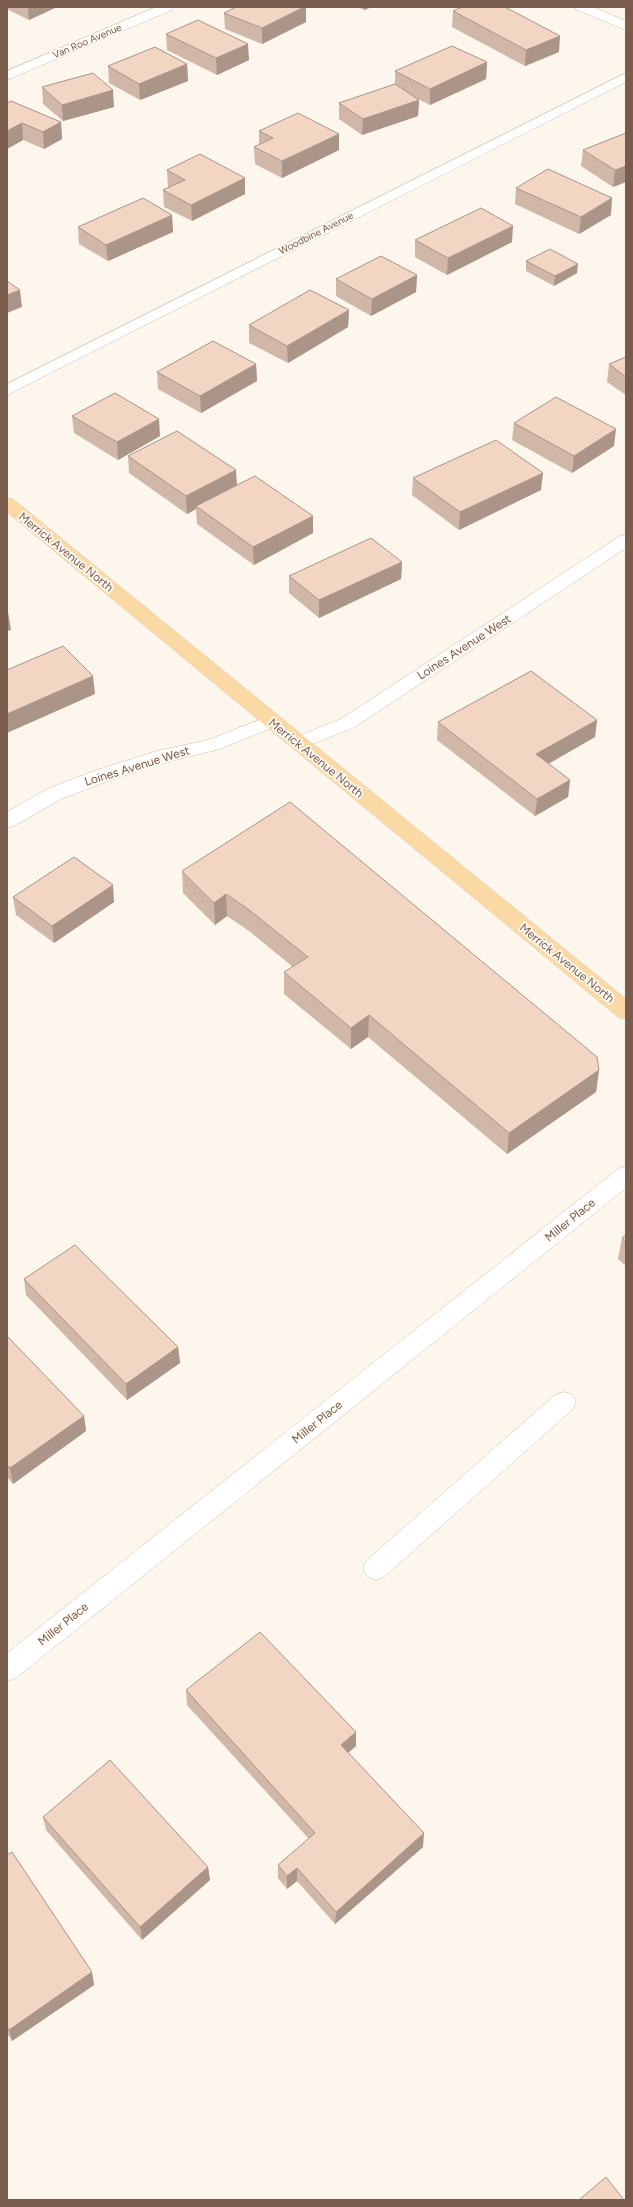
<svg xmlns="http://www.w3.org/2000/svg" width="633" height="2207" font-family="Figtree,sans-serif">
<rect width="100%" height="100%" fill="#fdf6ec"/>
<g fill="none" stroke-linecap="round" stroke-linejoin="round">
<defs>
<g id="minor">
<path d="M156,7H174L172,10L7,80V71Z"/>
<path d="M575,7H593L626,21V30L577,10Z"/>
<path d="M626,73V82L7,395V384Z"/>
<path d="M626,535V548L355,727L305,747L298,749L291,747L288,743L291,739L341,719L620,536Z"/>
<path d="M272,715L279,717L281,721L279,725L220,749L167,762L108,781L61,799L14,826L7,828V812L47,789L94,771L157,751L208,740Z"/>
<path d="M626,1166V1188L16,1678L7,1681V1653L618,1169Z"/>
<path d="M564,1392L573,1395L576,1402L573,1409L385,1576L376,1580L367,1576L363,1568L367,1560L555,1395Z"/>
</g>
<path id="major" d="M7,498L13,499L626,999V1019L618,1017L7,512Z"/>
</defs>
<use href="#minor" stroke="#d1beb0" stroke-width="1"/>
<use href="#major" stroke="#dad1cd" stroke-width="1"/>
<use href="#minor" fill="#fff" fill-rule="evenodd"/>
<use href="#major" fill="#fbd9a5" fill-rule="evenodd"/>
</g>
<g fill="#d1b7a8">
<path d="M7,7H57L29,20L7,9Z"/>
<path d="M358,7H372L364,10Z"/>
<path d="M453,11L559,52L525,66L452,27Z"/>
<path d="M224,13L306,22L262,44L225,29Z"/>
<path d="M166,34L249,60L217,75L167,50Z"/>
<path d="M487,62L486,79L430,105L418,99L419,100L418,116L362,135L339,119V103L395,84V71Z"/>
<path d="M187,64L188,81L140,100L109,83L108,66Z"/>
<path d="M42,87L114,107L63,121L43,104Z"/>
<path d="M7,103L61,122L62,139L44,149L23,140L7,149Z"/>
<path d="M259,131L339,150L282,178L255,164L254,147L259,145Z"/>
<path d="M626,133V182L613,187L581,166L583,150Z"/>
<path d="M167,170L245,178V194L192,221L164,207L163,190L169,187H168Z"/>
<path d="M516,188L611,215L579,234L515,204Z"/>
<path d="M172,215L173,232L108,261L79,244L78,227Z"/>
<path d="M415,240L512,242L447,275L415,257Z"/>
<path d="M526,261L577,273L554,286L526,271Z"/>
<path d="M417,275L416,292L371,316L336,296V279Z"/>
<path d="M349,310L348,327L288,363L249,343V325Z"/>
<path d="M626,357V395L607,382L609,364Z"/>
<path d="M256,364L257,381L201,413L158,389L157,372Z"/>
<path d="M72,416L160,436L118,460L74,433Z"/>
<path d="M514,423L614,446L572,473L512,440Z"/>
<path d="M128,456L237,486L313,516V533L254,565L197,524L196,509L187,514L129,473Z"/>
<path d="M413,478L541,490L459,530L412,495Z"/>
<path d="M402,562L401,579L319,618L289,593V576Z"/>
<path d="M597,720L595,737L548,764L570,780L568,797L535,816L437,740L438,722Z"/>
<path d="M182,871L599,1070L596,1092L507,1154L368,1037L351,1049L284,994V972L293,967L249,931L227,916L215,925L183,893Z"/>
<path d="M13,897L114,902L54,943L16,915Z"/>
<path d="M626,1235V1266L618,1259L622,1238Z"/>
<path d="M24,1279L178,1347L180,1363L127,1400L26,1295Z"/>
<path d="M7,1337L84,1416L86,1431L13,1484L7,1477Z"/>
<path d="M186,1690L356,1732V1746L348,1753L423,1847L335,1924L297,1881L287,1889L278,1878V1865L309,1839L187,1705Z"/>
<path d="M43,1817L208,1867L210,1880L142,1940L46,1830Z"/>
<path d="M7,1855L94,1985L12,2041L7,2033Z"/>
</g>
<g fill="#aa9588">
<path d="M28,7H57L29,20Z"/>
<path d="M304,7H306V22L262,44V28Z"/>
<path d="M364,7H372L364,10Z"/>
<path d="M560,36L559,52L525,66L526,50Z"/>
<path d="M248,44L249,60L217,75L216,58Z"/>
<path d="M487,62L486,79L430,105V89Z"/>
<path d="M187,64L188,81L140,100L139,84Z"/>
<path d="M113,90L114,107L63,121L62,105Z"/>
<path d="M419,100L418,116L362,135L363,119Z"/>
<path d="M61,122L62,139L44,149L43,132Z"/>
<path d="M22,123L23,140L7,149V131Z"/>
<path d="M339,134V150L282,178V161Z"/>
<path d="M626,166V182L613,187L615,170Z"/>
<path d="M245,178V194L192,221L191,205Z"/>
<path d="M612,198L611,215L579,234L581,217Z"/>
<path d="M172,215L173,232L108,261L106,245Z"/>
<path d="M513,226L512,242L447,275L448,258Z"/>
<path d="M578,264L577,273L554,286L555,276Z"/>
<path d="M417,275L416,292L371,316L372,299Z"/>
<path d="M20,290L22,307L7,313V295Z"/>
<path d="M349,310L348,327L288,363L287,346Z"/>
<path d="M256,364L257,381L201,413L200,396Z"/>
<path d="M159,419L160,436L118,460L117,442Z"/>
<path d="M616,429L614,446L572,473L574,456Z"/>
<path d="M236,470L237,487L196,506V509L187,514L186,496Z"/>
<path d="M543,473L541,490L459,530L460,512Z"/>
<path d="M313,516V533L254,565L253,547Z"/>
<path d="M402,562L401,579L319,618V600Z"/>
<path d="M8,612L11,630L7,631V613Z"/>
<path d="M93,676L95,694L7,733V714Z"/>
<path d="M597,720L595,737L534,772L536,754Z"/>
<path d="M570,780L568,797L535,816L537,799Z"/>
<path d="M113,885L114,902L54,943L52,926Z"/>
<path d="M226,894L227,916L215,925L214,903Z"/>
<path d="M369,1015L368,1037L351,1049V1028Z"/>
<path d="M599,1070L596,1092L507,1154L509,1133Z"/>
<path d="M178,1347L180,1363L127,1400L126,1384Z"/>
<path d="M84,1416L86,1431L13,1484L10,1468Z"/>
<path d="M356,1732V1746L341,1759V1745Z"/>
<path d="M424,1833L423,1847L335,1924L336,1912Z"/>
<path d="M208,1867L210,1880L142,1940L140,1927Z"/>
<path d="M297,1868V1881L287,1889V1876Z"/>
<path d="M92,1972L94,1985L12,2041L9,2030Z"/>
</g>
<g fill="#f3d5c3" stroke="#aa9588">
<path d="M236,7H304L262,28L224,13Z"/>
<path d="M462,7H505L560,36L526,50L453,11Z"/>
<path d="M198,20L248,44L216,58L166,34Z"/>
<path d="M452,46L487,62L430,89L395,71Z"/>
<path d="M155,47L187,64L139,84L108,66Z"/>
<path d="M93,73L113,90L62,105L42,87Z"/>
<path d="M395,84L419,100L363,119L339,103Z"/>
<path d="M11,101L61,122L43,132L22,123L7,131V103Z"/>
<path d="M298,113L339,134L282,161L254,147L273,138L259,131Z"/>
<path d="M626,133V166L615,170L583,150Z"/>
<path d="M200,154L245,178L191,205L163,190L185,180L167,170Z"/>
<path d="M548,169L612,198L581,217L516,188Z"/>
<path d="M143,198L172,215L106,245L78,227Z"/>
<path d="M481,208L513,226L448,258L415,240Z"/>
<path d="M550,249L578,264L555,276L526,261Z"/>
<path d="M381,256L417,275L372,299L336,279Z"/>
<path d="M7,281L20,290L7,295Z"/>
<path d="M310,290L349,310L287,346L249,325Z"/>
<path d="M213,341L256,364L200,396L157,372Z"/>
<path d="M626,357V377L609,364Z"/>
<path d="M115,393L159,419L117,442L72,416Z"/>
<path d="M556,397L616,429L574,456L514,423Z"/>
<path d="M177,431L236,470L186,496L128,456Z"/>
<path d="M496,440L543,473L460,512L413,478Z"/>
<path d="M255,476L313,516L253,547L196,506Z"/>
<path d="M371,538L402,562L319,600L289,576Z"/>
<path d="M63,646L93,676L7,714V670Z"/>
<path d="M531,671L597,720L536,754L570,780L537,799L438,722Z"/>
<path d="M290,802L597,1057L599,1070L509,1133L369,1015L351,1028L284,972L308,957L248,909L226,894L214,903L182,871Z"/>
<path d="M74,857L113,885L52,926L13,897Z"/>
<path d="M626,1235V1242L622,1238Z"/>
<path d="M75,1245L178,1347L126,1384L24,1279Z"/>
<path d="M7,1337H8L84,1416L10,1468L7,1465Z"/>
<path d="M260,1632L356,1732L341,1745L424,1833L336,1912L297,1868L287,1876L278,1865L315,1833L186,1690Z"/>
<path d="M110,1760L208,1867L140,1927L43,1817Z"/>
<path d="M12,1852L92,1972L9,2030L7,2027V1855Z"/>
<path d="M606,2177L624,2200H579Z"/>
</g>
<g text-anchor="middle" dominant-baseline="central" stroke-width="3.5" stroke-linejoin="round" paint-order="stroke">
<g font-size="10" fill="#7a5c4d" stroke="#fffaf3">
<text transform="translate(87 41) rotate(-23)">Van Roo Avenue</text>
<text transform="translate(316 233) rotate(-27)">Woodbine Avenue</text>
</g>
<g font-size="12" fill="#7a5c4d" stroke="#fffaf3">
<text transform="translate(66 552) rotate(39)">Merrick Avenue North</text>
<text transform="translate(464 647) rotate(-33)">Loines Avenue West</text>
<text transform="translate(316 758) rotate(39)">Merrick Avenue North</text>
<text transform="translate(137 766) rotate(-17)">Loines Avenue West</text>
<text transform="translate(567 963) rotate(39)">Merrick Avenue North</text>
<text transform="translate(570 1220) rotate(-39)">Miller Place</text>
<text transform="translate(317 1422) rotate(-39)">Miller Place</text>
<text transform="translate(63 1624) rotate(-39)">Miller Place</text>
</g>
</g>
<rect width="633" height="2207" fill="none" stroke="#7a5c4d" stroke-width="16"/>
</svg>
